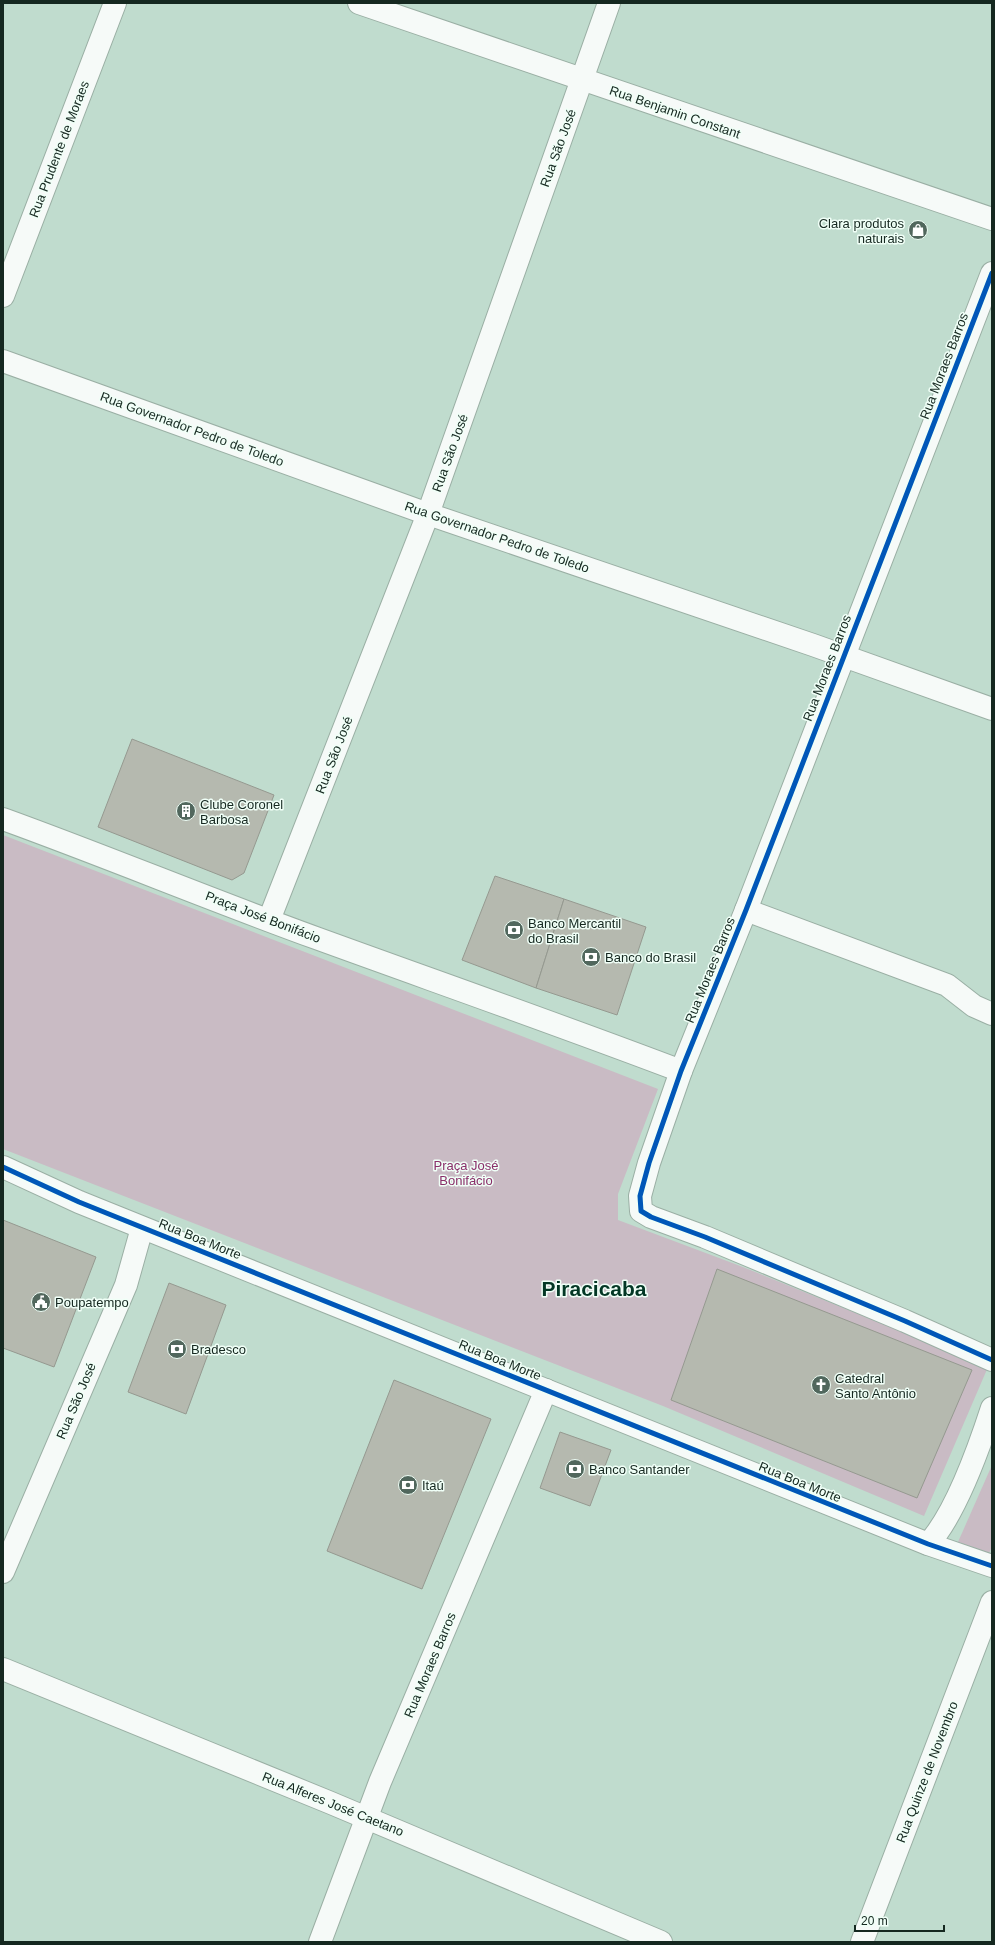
<svg xmlns="http://www.w3.org/2000/svg" width="995" height="1945" font-family="Helvetica,sans-serif">
<rect width="100%" height="100%" fill="#c0dcce"/>
<g fill="#c9bbc4">
<path d="M3,835L658,1089L618,1194V1220L743,1267L988,1367L924,1516L663,1406L3,1149Z"/>
<path d="M992,1465V1547L989,1553L958,1542Z"/>
</g>
<g fill="#b5b9af" stroke="#959990">
<path d="M132,739L274,795L244,873L232,880L98,827Z"/>
<path d="M495,876L564,899L536,988L462,960Z"/>
<path d="M564,899L646,927L617,1015L536,988Z"/>
<path d="M3,1220L96,1257L54,1367L3,1348Z"/>
<path d="M717,1269L972,1370L917,1498L671,1400Z"/>
<path d="M169,1283L226,1305L186,1414L128,1392Z"/>
<path d="M394,1380L491,1419L422,1589L327,1551Z"/>
<path d="M560,1432L611,1450L590,1506L540,1488Z"/>
</g>
<g fill="none" stroke-linecap="round" stroke-linejoin="round">
<defs>
<g id="street">
<path d="M992,273L746,910L681,1071L649,1163L640,1196L641,1211L651,1217L705,1237L905,1321L992,1360"/>
<path d="M3,361L428,514L813,645L992,709"/>
<path d="M3,819C108,857 211,900 316,938C437,982 560,1025 681,1071"/>
<path d="M746,910L947,985L974,1006L992,1014"/>
<path d="M269,920L428,514L609,3"/>
<path d="M3,1167L79,1202L928,1544L992,1566"/>
<path d="M928,1544C956,1514 979,1448 992,1408"/>
<path d="M3,1572L126,1285L142,1228"/>
<path d="M3,1669L331,1803L661,1942"/>
<path d="M320,1942L380,1782L546,1390"/>
</g>
<g id="secondary">
<path d="M359,3L992,219"/>
<path d="M3,296L115,3"/>
<path d="M862,1942L992,1602"/>
</g>
</defs>
<use href="#street" stroke="#9aafa4" stroke-width="24"/>
<use href="#secondary" stroke="#9aafa4" stroke-width="24"/>
<use href="#street" stroke="#f6faf8" stroke-width="22"/>
<use href="#secondary" stroke="#f6faf8" stroke-width="22"/>
<defs>
<g id="cycleway">
<path d="M992,273L746,910L681,1071L649,1163L640,1196L641,1211L651,1217L705,1237L905,1321L992,1360"/>
<path d="M3,1167L79,1202L928,1544L992,1566"/>
</g>
</defs>
<use href="#cycleway" stroke="#f0fff7" stroke-width="8"/>
<use href="#cycleway" stroke="#0057b8" stroke-width="5"/>
</g>
<defs>
<symbol id="shop-disc" viewBox="-11 -11 22 22"><circle r="9.5" fill="#51675d" stroke="#f0fff7"/><path d="M-5-2.5h2.3a2.7 3.5 0 0 1 5.4 0H5L5.5 6h-11ZM-1.5-2.5h3a1.5 2.3 0 0 0-3 0Z" fill="#fff"/></symbol>
<symbol id="building-disc" viewBox="-11 -11 22 22"><circle r="9.5" fill="#51675d" stroke="#f0fff7"/><path d="M-4-6H4V6H1V3H-1V6H-4ZM-2.5-4.3h1.7v1.8h-1.7ZM.8-4.3h1.7v1.8H.8ZM-2.5-1h1.7V.8h-1.7ZM.8-1h1.7V.8H.8Z" fill="#fff"/></symbol>
<symbol id="bank-disc" viewBox="-11 -11 22 22"><circle r="9.5" fill="#51675d" stroke="#f0fff7"/><path d="M-6-4H6V4H-6ZM0-2.3a2.3 2.3 0 1 0 0 4.6a2.3 2.3 0 1 0 0-4.6Z" fill="#fff"/></symbol>
<symbol id="civic-disc" viewBox="-11 -11 22 22"><circle r="9.5" fill="#51675d" stroke="#f0fff7"/><path d="M-.6-6.5H3V-4.5H.6V-3L4-1V1h2V6H-6V1h2V-1L-.6-3ZM-1.2 2.5V6h2.4V2.5Z" fill="#fff"/></symbol>
<symbol id="church-disc" viewBox="-11 -11 22 22"><circle r="9.5" fill="#51675d" stroke="#f0fff7"/><path d="M-1.2-6h2.4v3.5h3.3v2.4h-3.3V6h-2.4V-.1h-3.3v-2.4h3.3Z" fill="#fff"/></symbol>
</defs>
<g fill-rule="evenodd">
<use href="#shop-disc" x="907" y="219" width="22" height="22"/>
<use href="#building-disc" x="175" y="800" width="22" height="22"/>
<use href="#bank-disc" x="503" y="919" width="22" height="22"/>
<use href="#bank-disc" x="580" y="946" width="22" height="22"/>
<use href="#civic-disc" x="30" y="1291" width="22" height="22"/>
<use href="#bank-disc" x="166" y="1338" width="22" height="22"/>
<use href="#church-disc" x="810" y="1374" width="22" height="22"/>
<use href="#bank-disc" x="564" y="1458" width="22" height="22"/>
<use href="#bank-disc" x="397" y="1474" width="22" height="22"/>
</g>
<g text-anchor="middle" dominant-baseline="central" stroke-width="3" stroke-linejoin="round" paint-order="stroke">
<g font-size="13" fill="#152820" stroke="#f0fff7">
<text transform="translate(675 112) rotate(19)">Rua Benjamin Constant</text>
<text transform="translate(558 148) rotate(-70)">Rua São José</text>
<text transform="translate(59 149) rotate(-69)">Rua Prudente de Moraes</text>
<text transform="translate(944 366) rotate(-69)">Rua Moraes Barros</text>
<text transform="translate(192 429) rotate(20)">Rua Governador Pedro de Toledo</text>
<text transform="translate(450 453) rotate(-70)">Rua São José</text>
<text transform="translate(497 537) rotate(19)">Rua Governador Pedro de Toledo</text>
<text transform="translate(827 668) rotate(-69)">Rua Moraes Barros</text>
<text transform="translate(334 755) rotate(-69)">Rua São José</text>
<text transform="translate(263 917) rotate(21)">Praça José Bonifácio</text>
<text transform="translate(710 970) rotate(-68)">Rua Moraes Barros</text>
<text transform="translate(200 1239) rotate(22)">Rua Boa Morte</text>
<text transform="translate(500 1360) rotate(22)">Rua Boa Morte</text>
<text transform="translate(76 1401) rotate(-67)">Rua São José</text>
<text transform="translate(800 1482) rotate(22)">Rua Boa Morte</text>
<text transform="translate(430 1665) rotate(-67)">Rua Moraes Barros</text>
<text transform="translate(927 1772) rotate(-69)">Rua Quinze de Novembro</text>
<text transform="translate(333 1804) rotate(22)">Rua Alferes José Caetano</text>
</g>
<g font-size="13" fill="#152820" stroke="#f0fff7" text-anchor="start">
<text x="904" y="223" text-anchor="end">Clara produtos<tspan x="904" dy="15">naturais</tspan></text>
<text x="200" y="804">Clube Coronel<tspan x="200" dy="15">Barbosa</tspan></text>
<text x="528" y="923">Banco Mercantil<tspan x="528" dy="15">do Brasil</tspan></text>
<text x="605" y="957">Banco do Brasil</text>
<text x="55" y="1302">Poupatempo</text>
<text x="191" y="1349">Bradesco</text>
<text x="835" y="1378">Catedral<tspan x="835" dy="15">Santo Antônio</tspan></text>
<text x="589" y="1469">Banco Santander</text>
<text x="422" y="1485">Itaú</text>
</g>
<g font-size="13" fill="#8a2f6a" stroke="#f0fff7">
<text x="466" y="1165">Praça José<tspan x="466" dy="15">Bonifácio</tspan></text>
</g>
<g font-size="21" font-weight="bold" fill="#033725" stroke="#f0fff7">
<text x="594" y="1288">Piracicaba</text>
</g>
</g>
<rect width="995" height="1945" fill="none" stroke="#152820" stroke-width="8"/>
<path d="M855 1925v6h89v-6" fill="none" stroke="#152820" stroke-width="2"/>
<text x="861" y="1925" font-size="12" fill="#152820" stroke="#f0fff7" stroke-width="3" paint-order="stroke">20 m</text>
</svg>
